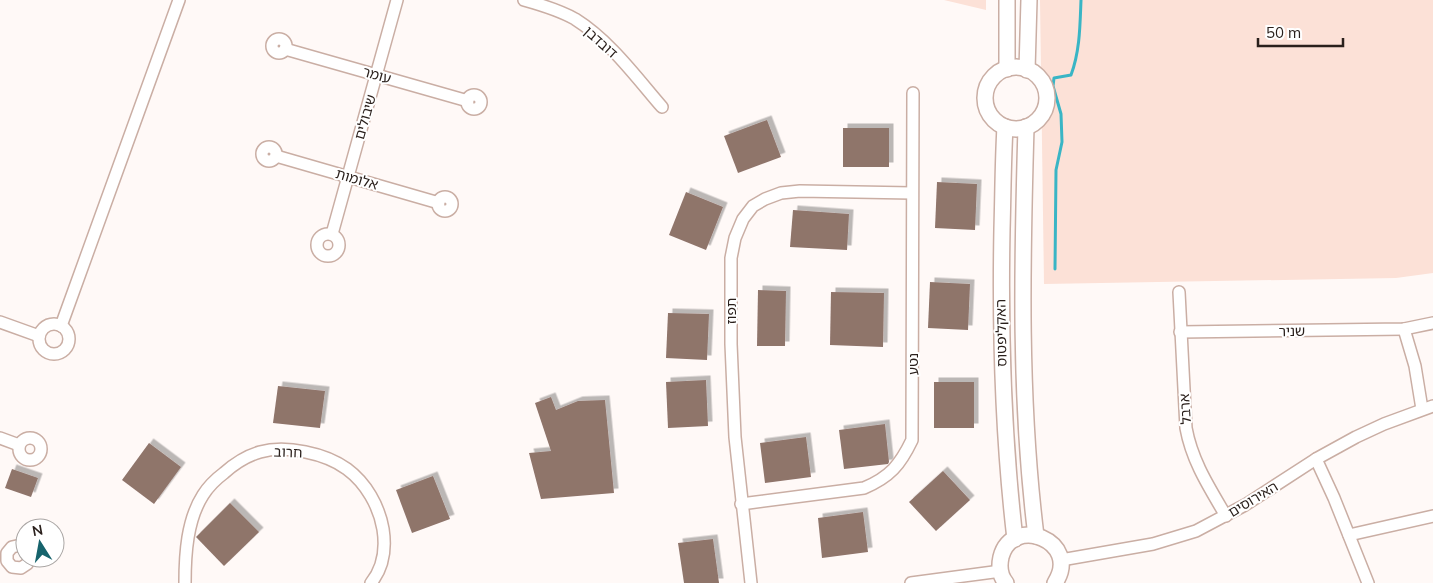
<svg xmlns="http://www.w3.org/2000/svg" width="1433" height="583" font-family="Mulish,'Noto Sans Hebrew',sans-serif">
<defs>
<filter id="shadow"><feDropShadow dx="4.5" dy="-4.5" stdDeviation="0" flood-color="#0004"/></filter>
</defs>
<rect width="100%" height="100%" fill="#fff9f7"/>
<g fill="#fce1d7">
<path d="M944,0H986V10Z"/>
<path d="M1040,0H1433V273L1396,278L1044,284Z"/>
</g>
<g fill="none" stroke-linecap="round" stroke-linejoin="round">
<path stroke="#39b5c5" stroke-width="3" d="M1055,269L1056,170L1062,142L1061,114L1053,86L1054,78L1071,75C1080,51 1080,25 1081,0"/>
</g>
<g fill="#8f746b" filter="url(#shadow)">
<path d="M767,120L781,157L738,173L724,136Z"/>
<rect x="843" y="128" width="46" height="39"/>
<path d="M937,182L977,184L975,230L935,228Z"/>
<path d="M686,192L723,207L706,250L669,235Z"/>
<path d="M793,210L849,214L847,250L790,247Z"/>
<path d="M930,282L970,284L968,330L928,328Z"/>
<path d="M758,290L786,291L785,346H757Z"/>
<path d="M831,292L884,293L883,347L830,345Z"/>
<path d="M668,313L709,314L707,360L666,358Z"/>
<path d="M706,380L708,426L668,428L666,382Z"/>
<rect x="934" y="382" width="40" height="46"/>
<path d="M278,386L325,391L320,428L273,423Z"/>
<path d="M551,397L556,410L578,401L605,400L614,493L541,499L529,453L551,451L535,403Z"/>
<path d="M885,424L889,462L888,464L844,469L839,430Z"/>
<path d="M806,437L811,477L765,483L760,443Z"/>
<path d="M149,443L181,467L154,504L122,480Z"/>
<path d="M12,469L38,478L31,497L5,488Z"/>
<path d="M943,471L970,500L936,531L909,502Z"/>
<path d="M433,476L450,519L412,533L396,490Z"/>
<path d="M230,503L259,532L224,566L196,537Z"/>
<path d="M863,512L868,552L822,558L818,518Z"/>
<path d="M713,539L719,583H684L678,543Z"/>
</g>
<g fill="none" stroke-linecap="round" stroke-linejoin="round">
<defs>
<g id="minor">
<path d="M524,0C542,5 559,10 575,19C610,41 636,77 662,107"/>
<circle cx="279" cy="46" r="7"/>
<path d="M285,49L468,101"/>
<circle cx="474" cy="102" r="7"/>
<circle cx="269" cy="154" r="7"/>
<path d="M276,156L439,203"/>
<circle cx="445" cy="204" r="7"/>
<circle cx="328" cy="245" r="11"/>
<path d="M332,234L397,0"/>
<path d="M1179,292L1186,428C1192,461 1209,487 1226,516"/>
<path d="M0,322L39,336"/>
<circle cx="54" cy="339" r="15"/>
<path d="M61,326L179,0"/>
<path d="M1404,329L1415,366L1422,409"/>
<path d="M1180,332L1404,329L1433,323"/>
<circle cx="30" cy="449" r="11"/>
<path d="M0,438L19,445"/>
<path d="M1316,459L1334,498L1368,583"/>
<path d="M741,504L864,488C890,477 900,465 912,440L913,93"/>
<path d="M1349,535L1433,516"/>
<path d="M25,548L21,545L12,547L7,553V561L12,567L21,568L27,564L30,558"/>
<path d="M1061,560L1153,544L1196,531L1245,505L1316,459L1356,437L1384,424L1433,406"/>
<path d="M185,583C185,554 187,520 203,495C208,487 216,479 224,473C234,464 246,456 260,452C286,445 325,453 347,469C366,483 379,506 383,529C386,548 383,568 371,583"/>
<path d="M751,583L735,437L731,344V258L735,238L743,219L753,206L765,199L781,193L800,191L912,193"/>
<path d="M911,583L1001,571"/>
</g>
<g id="major">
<circle cx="1016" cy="98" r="31"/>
<path d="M1007,69V0"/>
<path d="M1027,70L1029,0"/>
<path d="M1005,127C1003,161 1003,195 1002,229C1000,333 1003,436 1015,539"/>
<path d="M1026,127C1022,264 1019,399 1036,536"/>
<path d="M1006,583C1000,576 999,566 1001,557C1012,514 1082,541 1055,583"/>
</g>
</defs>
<use href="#minor" stroke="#caaea4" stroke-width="14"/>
<use href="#major" stroke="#caaea4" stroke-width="18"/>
<use href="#minor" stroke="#fff" stroke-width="11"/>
<use href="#major" stroke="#fff" stroke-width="15"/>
</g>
<g text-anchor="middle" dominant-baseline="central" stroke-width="4" stroke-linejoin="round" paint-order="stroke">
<g font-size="14" fill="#2a201c" stroke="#fff">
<text transform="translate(601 42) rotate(42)">דובדבן</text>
<text transform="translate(377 75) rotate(16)">עומר</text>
<text transform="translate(365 117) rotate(-74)">שיבולים</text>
<text transform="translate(357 179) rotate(16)">אלומות</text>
<text transform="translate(731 311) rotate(-90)">תפוז</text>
<text transform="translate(1292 331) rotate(-1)">שניר</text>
<text transform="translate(1001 333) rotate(-91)">האקליפטוס</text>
<text transform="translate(913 364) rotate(-90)">נטע</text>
<text transform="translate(1185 409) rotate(-94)">ארבל</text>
<text transform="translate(288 452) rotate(2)">חרוב</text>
<text transform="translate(1253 499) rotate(-31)">האירוסים</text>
</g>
</g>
<g transform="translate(40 543) rotate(349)"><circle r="24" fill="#ffffff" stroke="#aaa6a4"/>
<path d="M0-4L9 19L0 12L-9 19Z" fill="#16636c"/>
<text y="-8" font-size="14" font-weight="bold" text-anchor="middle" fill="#2a201c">N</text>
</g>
<path d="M1258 38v8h85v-8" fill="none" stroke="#2a201c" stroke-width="2.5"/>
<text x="1266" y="38" font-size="15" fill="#2a201c" stroke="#ffffff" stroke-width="4" paint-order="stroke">50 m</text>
</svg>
